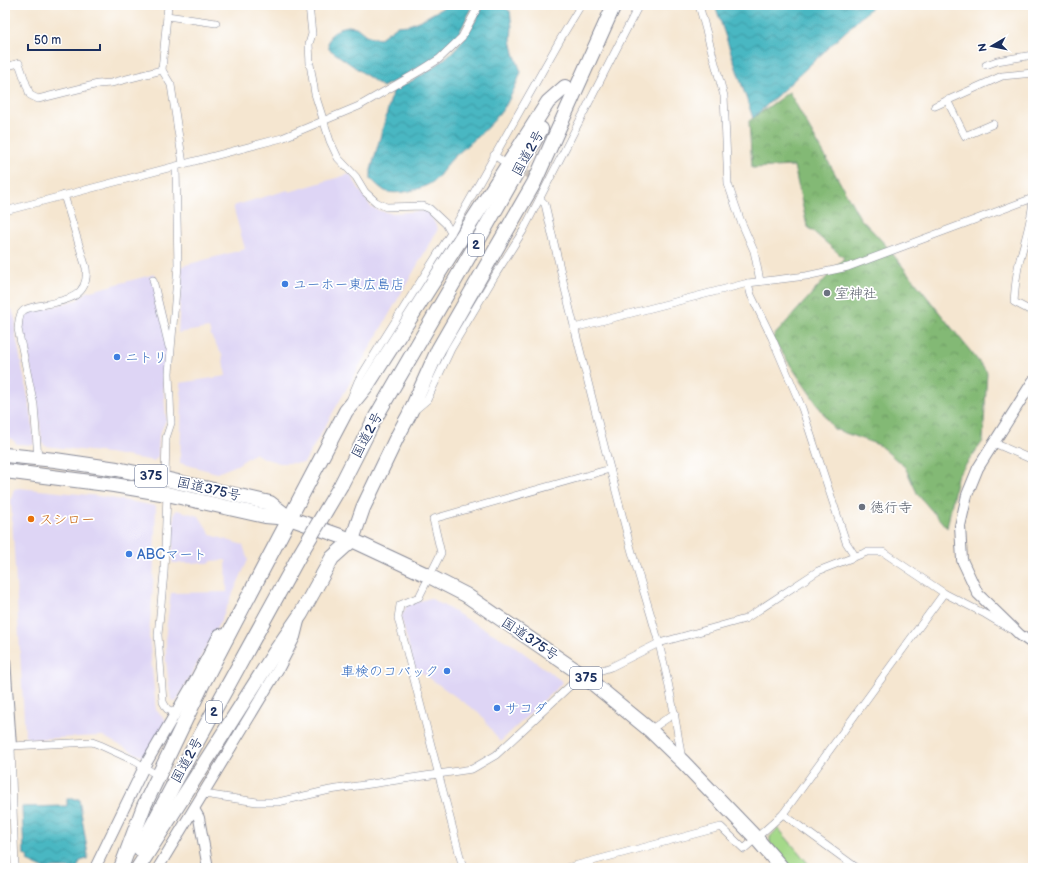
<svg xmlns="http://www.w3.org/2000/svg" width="1038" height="873" font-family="'Balsamiq Sans','Klee One',sans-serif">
<defs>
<pattern id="forest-crowns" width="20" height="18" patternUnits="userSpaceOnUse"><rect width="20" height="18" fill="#83b975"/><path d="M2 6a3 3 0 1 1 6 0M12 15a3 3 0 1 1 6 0" fill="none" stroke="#6a9763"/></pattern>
<pattern id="water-waves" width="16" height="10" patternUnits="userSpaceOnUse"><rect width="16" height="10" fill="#48b7c2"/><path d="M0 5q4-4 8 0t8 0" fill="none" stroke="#3b95a1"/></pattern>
</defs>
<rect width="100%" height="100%" fill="#fff"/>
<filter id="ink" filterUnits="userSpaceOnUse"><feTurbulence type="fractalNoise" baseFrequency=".025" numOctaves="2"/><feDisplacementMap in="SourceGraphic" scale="8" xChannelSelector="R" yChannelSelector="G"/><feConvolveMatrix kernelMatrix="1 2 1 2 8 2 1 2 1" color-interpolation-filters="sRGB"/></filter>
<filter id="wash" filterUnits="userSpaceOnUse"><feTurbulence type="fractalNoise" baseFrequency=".012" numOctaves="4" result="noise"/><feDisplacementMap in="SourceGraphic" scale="16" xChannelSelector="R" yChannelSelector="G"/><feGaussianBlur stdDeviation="0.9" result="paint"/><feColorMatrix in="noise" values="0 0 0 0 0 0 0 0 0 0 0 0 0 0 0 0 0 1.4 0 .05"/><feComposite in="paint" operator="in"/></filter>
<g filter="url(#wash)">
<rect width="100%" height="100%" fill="#f5e6d0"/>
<g fill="#ded5f5">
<path d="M350,174L361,192L371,207L381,211L390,213L426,211L432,218L438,229L304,463H280L263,458L255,453L237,465L217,473L180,463L182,399L180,383L226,376L222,355L211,336L209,328L178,333L182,266L245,249L233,206L288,190L289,192Z"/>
<path d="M155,274L169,339L163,384L166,420L159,435L158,456L154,461L108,453L45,446L42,443L36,392L22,329L24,319L28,312L44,309L77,300L87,292Z"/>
<path d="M12,309L16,322L15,331L32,418L34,445L17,444L5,433V311Z"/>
<path d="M19,488L99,496L156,506L153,586L149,636L156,710L165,719L166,723L147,759L102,736L30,739L25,736L11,500L14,489Z"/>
<path d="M177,510L199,516L211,535L243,545L248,560L221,620L176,702L171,701L166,661V631L171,593L227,592L226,560L211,561V563H172L174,513Z"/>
<path d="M430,598L513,645L563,682L500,742L480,714L414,667L401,617L407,605Z"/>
</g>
<path fill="#a4d989" stroke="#608474" d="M778,828L812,868H792L770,843V837Z"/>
<path fill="url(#forest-crowns)" stroke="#4f746a" d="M789,92L860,218L883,242L987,372L983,441L957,477L947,528L918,495L905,467L879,445L834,429L772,338L844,258L807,226L794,166L752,168L749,121Z"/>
<g fill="url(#water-waves)" stroke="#327390">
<path d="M448,5H472C468,15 464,24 459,33C442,59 409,73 383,87L329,49L328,44L330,36L340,28L348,26L356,27L366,35L379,39L397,26L409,25L423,19Z"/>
<path d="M483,5H500L510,11L512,27L511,40L514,53L521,72C517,83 512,94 506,105C493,125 472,141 454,157C446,164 442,174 435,180C425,189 397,196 385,191C380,188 375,183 371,179V170L393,91C436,69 464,50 483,5Z"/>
<path d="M715,5H874L753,118Z"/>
<path d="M67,799H79L88,855L87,859L80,861L77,868H42L27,861L28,857L24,855L22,807L67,806Z"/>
</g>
</g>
<g filter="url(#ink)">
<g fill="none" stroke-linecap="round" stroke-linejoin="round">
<g stroke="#c9c1b9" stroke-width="7" stroke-dasharray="7 3.5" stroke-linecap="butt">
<path d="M517,168L538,180"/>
<path d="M157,775L194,794"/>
</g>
<defs>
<g id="street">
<path d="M168,5L162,70L171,85L183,164"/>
<path d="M309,5L312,34L309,44L310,64L315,94L330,141L338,158L356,177L365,192L376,202L386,207L423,206L430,209L446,224L451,233"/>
<path d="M699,5L724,96L728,184L740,219L754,251L760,281"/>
<path d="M167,16L216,23"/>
<path d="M986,65L997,61L1033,55"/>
<path d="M5,67L19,63L30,95L38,99L98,84L111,83L162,70"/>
<path d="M947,100L965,136L993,124"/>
<path d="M935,106L1002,76L1033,73"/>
<path d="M494,155L501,160"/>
<path d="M1033,198C1032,220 1025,239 1020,259C1016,273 1015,287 1014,302L1033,312"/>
<path d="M540,199L545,204C571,318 600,431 630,545C639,578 650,610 659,644C669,682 676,721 682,760"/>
<path d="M5,211L282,138L359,106L420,71L439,59L462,37L479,5"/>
<path d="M153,280L169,347"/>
<path d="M748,283L751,295L772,338L802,408L846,542L855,556"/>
<path d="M574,328L748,283L806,276L848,267L1033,198"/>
<path d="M351,398L358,381L382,342L451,233L561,38L581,5"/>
<path d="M415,410L427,400L451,349L497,272L523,231L639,5"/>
<path d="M994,443L1033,460"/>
<path d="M38,458L34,405L18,329C19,324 18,315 23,311C26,308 33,307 37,306C61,301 90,300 86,268L64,195"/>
<path d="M165,479L166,438L171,423L169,373L178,266L176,167"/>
<path d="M167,494L164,573L158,635L163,702L167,709L176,713"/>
<path d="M650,730L675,713"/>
<path d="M204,794L257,802H278L330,790L472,769L496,755L573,683L584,676L611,667L659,643L745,619L818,571L867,552H883L944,593L985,614L1010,629"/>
<path d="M783,814L857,868"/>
<path d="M15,868L11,746L92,742L100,745L135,761L152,772"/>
<path d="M463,868L398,618L400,605L419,597L441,553L433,519L610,469"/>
<path d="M566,868L721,827L744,849L783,814L944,593"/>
</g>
<g id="secondary">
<path d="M1033,381L978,468L967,495L960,526L962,560L978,594L1020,635L1033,644"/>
<path d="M5,659L11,746H5"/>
<path d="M194,809L199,818L208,868"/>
<path d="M95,868L144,767L196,678L219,634L227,635"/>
<path d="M158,868L279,668L295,637L299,621"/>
</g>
<g id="highway">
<path d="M5,455L55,460L117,469L165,479L270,503L289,518"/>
<path d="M5,471L114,485L167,494L265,516L289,518L352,540L429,576L466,595L584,676L650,730L683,762L756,838L782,868"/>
<path d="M341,485L374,420L479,239L541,129"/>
<path d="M140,849L176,780L299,556"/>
<path d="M121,868L144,806L203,683L346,411L368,384L548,102L565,87"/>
<path d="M138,868L277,649L301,614L332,558L352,540L363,508L396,439L409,415L438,350L534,183L614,5"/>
</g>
</defs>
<use href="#street" stroke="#888a97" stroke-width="8"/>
<use href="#secondary" stroke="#888a97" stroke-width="12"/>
<use href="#highway" stroke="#888a97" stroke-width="16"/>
<use href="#street" stroke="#fff" stroke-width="7"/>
<use href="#secondary" stroke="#fff" stroke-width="10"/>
<use href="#highway" stroke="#fff" stroke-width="14"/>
<defs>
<path id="highway-bridge" d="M299,556L341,485"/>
</defs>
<use href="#highway-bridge" stroke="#888a97" stroke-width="16" stroke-linecap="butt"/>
<use href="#highway-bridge" stroke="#fff" stroke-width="14"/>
</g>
</g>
<g fill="#3f7fe0" stroke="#fff" stroke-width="1.5">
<circle cx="285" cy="284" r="4"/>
<circle cx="117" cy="357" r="4"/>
<circle cx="129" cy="554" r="4"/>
<circle cx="447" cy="671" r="4"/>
<circle cx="497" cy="708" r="4"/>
</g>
<g fill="#6b7280" stroke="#fff" stroke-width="1.5">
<circle cx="827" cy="293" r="4"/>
<circle cx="862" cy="507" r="4"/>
</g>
<circle fill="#e8710a" stroke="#fff" stroke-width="1.5" cx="31" cy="519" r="4"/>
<g text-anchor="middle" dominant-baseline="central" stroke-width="3.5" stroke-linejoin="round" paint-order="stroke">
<g fill="#fff" stroke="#5f6d8e" stroke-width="1">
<rect x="468" y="234" width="16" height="22" rx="3"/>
<rect x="135" y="465" width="32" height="22" rx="3"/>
<rect x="570" y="667" width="32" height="22" rx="3"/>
<rect x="206" y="701" width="16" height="22" rx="3"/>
</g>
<g font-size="13" font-weight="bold" fill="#1b2f5e">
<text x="476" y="245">2</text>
<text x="151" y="476">375</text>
<text x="586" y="678">375</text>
<text x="214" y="712">2</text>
</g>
<g font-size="14" fill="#1b2f5e" stroke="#fff">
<text transform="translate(528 153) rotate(-61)">国道2号</text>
<text transform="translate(367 435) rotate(-62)">国道2号</text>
<text transform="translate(209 489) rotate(13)">国道375号</text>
<text transform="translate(530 639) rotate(34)">国道375号</text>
<text transform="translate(187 760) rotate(-61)">国道2号</text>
</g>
<g font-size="14" fill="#366cbe" stroke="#fff" text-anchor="start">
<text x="293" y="284">ユーホー東広島店</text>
<text x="125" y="357">ニトリ</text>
<text x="137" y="554">ABCマート</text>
<text x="439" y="671" text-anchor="end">車検のコバック</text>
<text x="505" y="708">サコダ</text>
</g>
<g font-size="14" fill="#5b616d" stroke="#fff" text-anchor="start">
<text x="835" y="293">室神社</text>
<text x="870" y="507">徳行寺</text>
</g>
<g font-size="14" fill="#c56008" stroke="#fff" text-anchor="start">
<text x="39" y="519">スシロー</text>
</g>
</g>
<rect width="1038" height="873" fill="none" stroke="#fff" stroke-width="20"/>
<g transform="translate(992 46) rotate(261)" stroke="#ffffff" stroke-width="3" paint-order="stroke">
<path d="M0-3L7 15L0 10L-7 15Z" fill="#1b2f5e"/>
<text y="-6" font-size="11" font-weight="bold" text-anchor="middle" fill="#1b2f5e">N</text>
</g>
<path d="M28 44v6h72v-6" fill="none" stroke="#1b2f5e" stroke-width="2"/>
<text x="34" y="44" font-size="12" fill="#1b2f5e" stroke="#ffffff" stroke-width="3" paint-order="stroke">50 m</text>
</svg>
